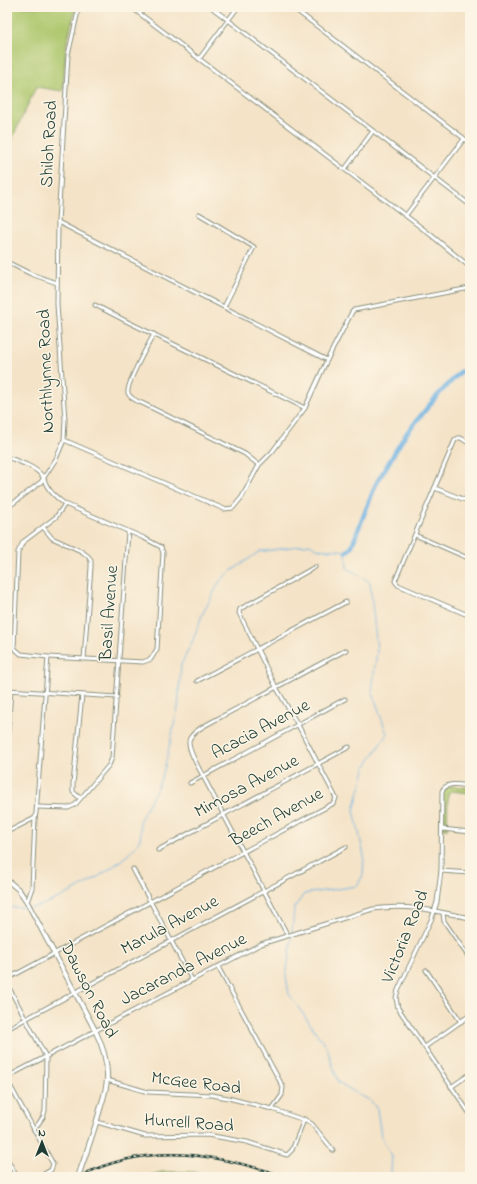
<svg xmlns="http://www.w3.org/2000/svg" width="477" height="1184" font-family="'Indie Flower',sans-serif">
<rect width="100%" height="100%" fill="#fcf5e5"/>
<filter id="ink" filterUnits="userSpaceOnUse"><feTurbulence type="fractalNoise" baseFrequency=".025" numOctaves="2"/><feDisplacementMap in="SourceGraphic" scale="8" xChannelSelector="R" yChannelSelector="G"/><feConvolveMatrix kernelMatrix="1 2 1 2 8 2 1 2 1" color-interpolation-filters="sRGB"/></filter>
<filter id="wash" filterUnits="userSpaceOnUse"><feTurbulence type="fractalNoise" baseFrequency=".012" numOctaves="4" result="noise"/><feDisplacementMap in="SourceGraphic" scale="16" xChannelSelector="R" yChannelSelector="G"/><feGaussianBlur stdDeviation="0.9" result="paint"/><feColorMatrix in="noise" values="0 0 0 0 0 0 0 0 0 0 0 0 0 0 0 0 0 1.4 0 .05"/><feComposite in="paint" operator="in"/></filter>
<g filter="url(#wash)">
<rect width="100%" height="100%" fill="#f4e3c7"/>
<g fill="#aec86e" stroke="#668251">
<path d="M7,7H76L66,46L63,91L36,87L7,150Z"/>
<path d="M453,786L470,788V793L451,791L448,794L447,829H443V793L445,788Z"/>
<path d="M162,1172C177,1172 198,1169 211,1177H144Z"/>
</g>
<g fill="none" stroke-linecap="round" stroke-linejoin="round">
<g stroke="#6db2e3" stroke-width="1">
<path d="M7,907L28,908"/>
<path d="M31,908C58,903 123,866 138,843C143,835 139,828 140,820L159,784L164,770L178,708L181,665L193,640L202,615L220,581L230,572L260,551H266L310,544C324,555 332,546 346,552L347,568L370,582L377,650L372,691L387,734L366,766L354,810L364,856L363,875L357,886L304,894L294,908L292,933"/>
<path d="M292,936L286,977L289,994L327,1048L338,1082L361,1096L370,1100L377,1109L381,1136L392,1156L391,1172L394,1177"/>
</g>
<path stroke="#6db2e3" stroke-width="4.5" d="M346,552L351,548L376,484L405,435L436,397L460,372L470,369"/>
</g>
</g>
<g filter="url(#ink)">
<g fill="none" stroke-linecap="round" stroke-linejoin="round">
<defs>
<g id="minor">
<path d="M131,7L431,235L470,267"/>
<path d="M211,7L470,205"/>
<path d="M292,7L470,143"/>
<path d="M138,12L142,7"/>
<path d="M199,59L238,7"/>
<path d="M345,169L373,131"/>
<path d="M199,214L254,247L224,307"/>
<path d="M406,215L464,139"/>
<path d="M58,222L327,360"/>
<path d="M7,262L31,274L57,283"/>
<path d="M95,305L128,322L305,408"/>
<path d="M154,334C148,345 126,383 128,393C130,399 139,402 144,404L245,454L259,465"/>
<path d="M64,440L224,509L233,508L242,497L259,465L272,452L305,408L327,360L352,312L354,310L470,288"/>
<path d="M470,444L461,438H458L455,440L395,581L398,585L470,616"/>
<path d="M7,457C19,462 35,466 43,477C45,480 45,483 47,486C51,493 58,499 65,504L144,538L161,547L163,553L157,649L151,659L143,662L48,657L21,654L14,648L18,552L23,542L56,517L65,504"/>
<path d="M435,488L470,502"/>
<path d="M7,508L41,482L56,459L64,440L65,420L57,304L58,222L68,55L79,7"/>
<path d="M43,527L52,538L81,551L88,556L91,561V567L84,659"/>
<path d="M415,535L470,559"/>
<path d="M197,681L346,602"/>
<path d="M7,690L117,697"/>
<path d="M7,746L11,690"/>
<path d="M190,783L345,699"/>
<path d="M470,786C461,785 447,781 442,791L441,871L437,902L432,918L398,990L396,998L398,1008L470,1114"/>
<path d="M80,798L73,792V784L82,695"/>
<path d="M38,807L68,808L75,805L109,765L112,758L128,532"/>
<path d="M442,829L470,832"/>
<path d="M7,832L35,818L36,813L48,657"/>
<path d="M158,850L349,747"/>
<path d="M133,869L192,980"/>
<path d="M441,871L470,873"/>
<path d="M27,902L32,888L35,818"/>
<path d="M443,913L444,921L470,959"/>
<path d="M288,936L203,776C199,768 185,746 190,738C193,733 199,729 204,726L346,650"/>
<path d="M218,967L283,1087L282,1095L272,1109"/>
<path d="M426,970L461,1022"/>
<path d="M7,979L334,803L336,798L298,725L276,687L239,613L240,609L315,567"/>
<path d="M7,984L46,1057L45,1111L43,1117L34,1130"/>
<path d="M7,1029L346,847"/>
<path d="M425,1047L470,1015"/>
<path d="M7,1077L261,944L373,909C408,904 436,911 470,918"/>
<path d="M7,1080L53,1164L51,1170L39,1177"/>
<path d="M451,1087L470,1074"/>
<path d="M304,1119L312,1124L333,1150"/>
<path d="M97,1122L145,1136L207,1135L247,1142L287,1155L292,1150L304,1120L272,1109L228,1098L212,1095L148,1092L107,1080"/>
<path d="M7,1159L17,1177"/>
</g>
<path id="tertiary" d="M7,880L19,890L27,902L95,1030C103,1046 108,1062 107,1080C106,1092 102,1102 99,1113C93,1135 85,1156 78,1177"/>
</defs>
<use href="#minor" stroke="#8a907e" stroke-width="5"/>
<use href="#tertiary" stroke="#8a907e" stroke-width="6"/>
<use href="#minor" stroke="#fff" stroke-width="3"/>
<use href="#tertiary" stroke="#fff" stroke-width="4"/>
<defs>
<path id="rail" d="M78,1177C149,1141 214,1153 286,1177"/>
</defs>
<use href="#rail" stroke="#1f3d34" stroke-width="2.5"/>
<use href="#rail" stroke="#fcf5e5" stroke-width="1" stroke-dasharray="3" stroke-linecap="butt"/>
</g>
</g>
<g text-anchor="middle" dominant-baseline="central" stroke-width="3" stroke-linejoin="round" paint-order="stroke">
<g font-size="18" fill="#1f3d34" stroke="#fcf5e5">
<text transform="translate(50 144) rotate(-87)">Shiloh Road</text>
<text transform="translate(47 371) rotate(-92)">Northlynne Road</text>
<text transform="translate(110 613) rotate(-86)">Basil Avenue</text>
<text transform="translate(261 730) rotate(-28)">Acacia Avenue</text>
<text transform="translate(247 787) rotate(-28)">Mimosa Avenue</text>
<text transform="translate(277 818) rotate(-29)">Beech Avenue</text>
<text transform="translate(170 926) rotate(-28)">Marula Avenue</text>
<text transform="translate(406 937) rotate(-68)">Victoria Road</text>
<text transform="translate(184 970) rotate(-27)">Jacaranda Avenue</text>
<text transform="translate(88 990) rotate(63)">Dawson Road</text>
<text transform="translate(196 1084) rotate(7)">McGee Road</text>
<text transform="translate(189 1124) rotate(4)">Hurrell Road</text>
</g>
</g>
<rect width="477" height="1184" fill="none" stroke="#fcf5e5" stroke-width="24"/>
<g transform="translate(42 1142)" stroke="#fcf5e5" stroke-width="3" paint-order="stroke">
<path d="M0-3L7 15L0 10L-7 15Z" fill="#1f3d34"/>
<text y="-6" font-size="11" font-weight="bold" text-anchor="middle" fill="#1f3d34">N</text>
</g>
</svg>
